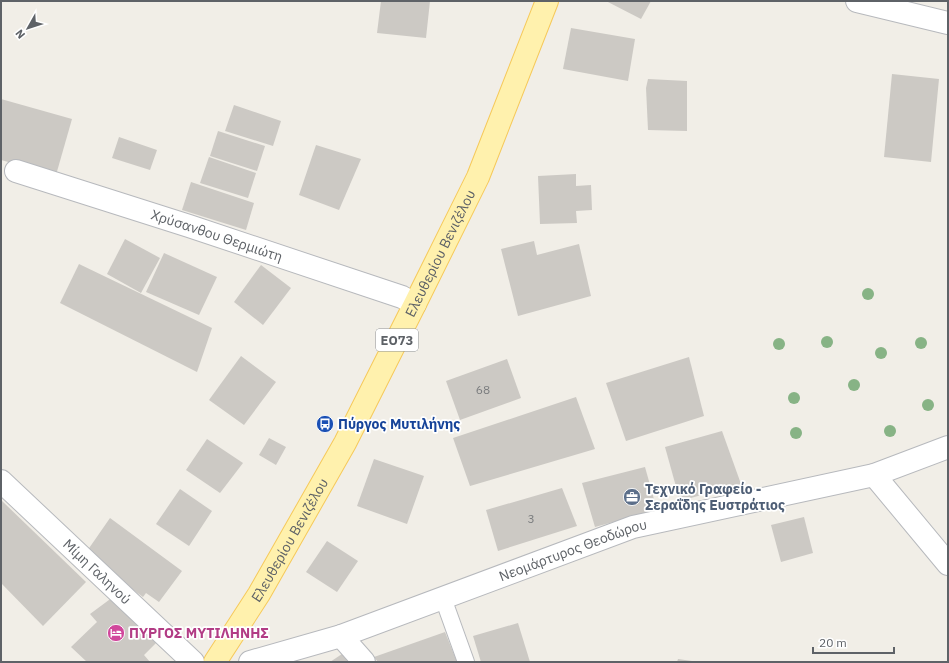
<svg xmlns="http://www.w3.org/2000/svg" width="949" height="663" font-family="'IBM Plex Sans',sans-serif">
<rect width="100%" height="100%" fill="#f1eee7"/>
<g fill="#ccc9c4">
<path d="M381,1H430L426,38L377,33Z"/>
<path d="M606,1H651L641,19Z"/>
<path d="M571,28L635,39L628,81L563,69Z"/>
<path d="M892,74L939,79L931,162L884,157Z"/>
<path d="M648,79L687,81V131L648,130L646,88Z"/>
<path d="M1,99L72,119L56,175L1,160Z"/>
<path d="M234,105L281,121L273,146L225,131Z"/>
<path d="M218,131L265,146L257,171L210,156Z"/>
<path d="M119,137L157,150L150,170L112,158Z"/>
<path d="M316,145L361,159L339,210L299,195Z"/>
<path d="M209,157L256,173L248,198L200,183Z"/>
<path d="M576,174V186L591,185L592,210L576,211L577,223L540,224L538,176Z"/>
<path d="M191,182L254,203L246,230L182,210Z"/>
<path d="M125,239L160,258L141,293L107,274Z"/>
<path d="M534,241L537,255L579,244L591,296L518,316L501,249Z"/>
<path d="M164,253L217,277L199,315L146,292Z"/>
<path d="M79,264L212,328L197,372L60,303Z"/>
<path d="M261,265L291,288L263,325L234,302Z"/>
<path d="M241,356L276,382L244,425L209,400Z"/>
<path d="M689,357L704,416L626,441L606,383Z"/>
<path d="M507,359L521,398L460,420L446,381Z"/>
<path d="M576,397L595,449L470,486L453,438Z"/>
<path d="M722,431L741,484L680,501L665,447Z"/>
<path d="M269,438L286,447L276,465L259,455Z"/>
<path d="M207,439L243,463L220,493L186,470Z"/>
<path d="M374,459L424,476L407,524L357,506Z"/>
<path d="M645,467L657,510L595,527L582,483Z"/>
<path d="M562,488L577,526L498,551L486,510Z"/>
<path d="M180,489L212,511L189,546L156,524Z"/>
<path d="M1,500L86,582L43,626L1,583Z"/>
<path d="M804,517L813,553L781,562L771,525Z"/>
<path d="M110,518L182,571L159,602L146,593L143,597L85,554Z"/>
<path d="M327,541L358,561L337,592L306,572Z"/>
<path d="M113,597L156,643L144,655L150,662H87L71,647L97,622L90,614Z"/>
<path d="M518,623L530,662H481L473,636Z"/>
<path d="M445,632L457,662H378L374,657Z"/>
<path d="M342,654L348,662H330Z"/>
<path d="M678,659L692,661V662H677Z"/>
</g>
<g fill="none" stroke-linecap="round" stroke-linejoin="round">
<defs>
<path id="lane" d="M443,598L466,662"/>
<g id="street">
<path d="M857,1L948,23"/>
<path id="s1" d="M16,171L189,226L402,297L415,304"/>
<path d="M874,475L948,564"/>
<path id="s2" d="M1,481L193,662"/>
<path d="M341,636L364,662"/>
<path id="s3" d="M250,662L341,636L633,527L874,475L948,447"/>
</g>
<g id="primary">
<path id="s4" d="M215,662L259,594L345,443L415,304L478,177L547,1"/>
</g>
</defs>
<use href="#lane" stroke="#b7b9bd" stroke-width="18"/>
<use href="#street" stroke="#b7b9bd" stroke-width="24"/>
<use href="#primary" stroke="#f6c95a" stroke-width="24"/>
<use href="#lane" stroke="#fff" stroke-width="16"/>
<use href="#street" stroke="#fff" stroke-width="22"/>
<use href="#primary" stroke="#fff1ad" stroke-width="22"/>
</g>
<g fill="#87b385">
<circle cx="868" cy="294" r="6"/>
<circle cx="827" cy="342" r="6"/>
<circle cx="921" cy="343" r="6"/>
<circle cx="779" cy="344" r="6"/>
<circle cx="881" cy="353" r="6"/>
<circle cx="854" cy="385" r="6"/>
<circle cx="794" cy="398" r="6"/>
<circle cx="928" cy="405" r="6"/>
<circle cx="890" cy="431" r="6"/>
<circle cx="796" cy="433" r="6"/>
</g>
<defs>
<symbol id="bus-disc" viewBox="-11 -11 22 22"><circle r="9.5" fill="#1a4fb4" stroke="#fff"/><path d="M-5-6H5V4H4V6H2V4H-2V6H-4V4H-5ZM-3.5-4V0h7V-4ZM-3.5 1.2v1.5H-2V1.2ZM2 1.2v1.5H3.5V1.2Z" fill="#fff"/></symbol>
<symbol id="office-disc" viewBox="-11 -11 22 22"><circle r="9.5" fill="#5c6f8a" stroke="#fff"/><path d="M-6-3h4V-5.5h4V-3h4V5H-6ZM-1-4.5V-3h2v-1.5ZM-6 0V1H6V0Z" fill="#fff"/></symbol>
<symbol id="hotel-disc" viewBox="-11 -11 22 22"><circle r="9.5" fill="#d1479c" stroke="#fff"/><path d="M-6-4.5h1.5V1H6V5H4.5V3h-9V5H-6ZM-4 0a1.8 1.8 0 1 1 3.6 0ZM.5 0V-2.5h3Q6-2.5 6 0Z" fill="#fff"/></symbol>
</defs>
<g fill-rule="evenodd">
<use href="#bus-disc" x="315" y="414" width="20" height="20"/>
<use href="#office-disc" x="622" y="487" width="20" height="20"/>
<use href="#hotel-disc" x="106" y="623" width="20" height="20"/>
</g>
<g text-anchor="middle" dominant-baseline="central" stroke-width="3.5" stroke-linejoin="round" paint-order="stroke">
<g font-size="12" fill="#7a7c7e">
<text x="483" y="389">68</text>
<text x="531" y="518">3</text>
</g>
<rect fill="#fff" stroke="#8e9195" stroke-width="1" x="376" y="329" width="42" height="22" rx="3"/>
<g font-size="13" font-weight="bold" fill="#5e6267">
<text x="397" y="340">ΕΟ73</text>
</g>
<g font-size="14" fill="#5e6267" stroke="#fff">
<text stroke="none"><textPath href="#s1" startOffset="211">Χρύσανθου Θερμιώτη</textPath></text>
<text stroke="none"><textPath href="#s4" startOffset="467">Ελευθερίου Βενιζέλου</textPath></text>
<text stroke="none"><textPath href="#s4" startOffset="143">Ελευθερίου Βενιζέλου</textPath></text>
<text stroke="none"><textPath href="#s3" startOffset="342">Νεομάρτυρος Θεοδώρου</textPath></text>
<text stroke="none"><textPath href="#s2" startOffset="132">Μίμη Γαληνού</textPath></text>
</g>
<g font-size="14" font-weight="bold" fill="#164399" stroke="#fff" text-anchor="start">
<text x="338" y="424">Πύργος Μυτιλήνης</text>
</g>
<g font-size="14" font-weight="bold" fill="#4e5e75" stroke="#fff" text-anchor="start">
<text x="645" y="489">Τεχνικό Γραφείο -<tspan x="645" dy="16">Σεραΐδης Ευστράτιος</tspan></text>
</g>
<g font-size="14" font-weight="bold" fill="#b23c85" stroke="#fff" text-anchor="start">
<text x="129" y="633">ΠΥΡΓΟΣ ΜΥΤΙΛΗΝΗΣ</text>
</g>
</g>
<rect width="949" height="663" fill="none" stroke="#5e6267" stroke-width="4"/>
<g transform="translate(28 28) rotate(231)" stroke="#ffffff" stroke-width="3" paint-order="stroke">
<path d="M0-3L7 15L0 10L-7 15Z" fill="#5e6267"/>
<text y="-6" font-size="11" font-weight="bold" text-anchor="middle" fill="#5e6267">N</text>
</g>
<path d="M813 647v6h81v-6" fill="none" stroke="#5e6267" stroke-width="2"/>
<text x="819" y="647" font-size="12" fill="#5e6267" stroke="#ffffff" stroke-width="3" paint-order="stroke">20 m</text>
</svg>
